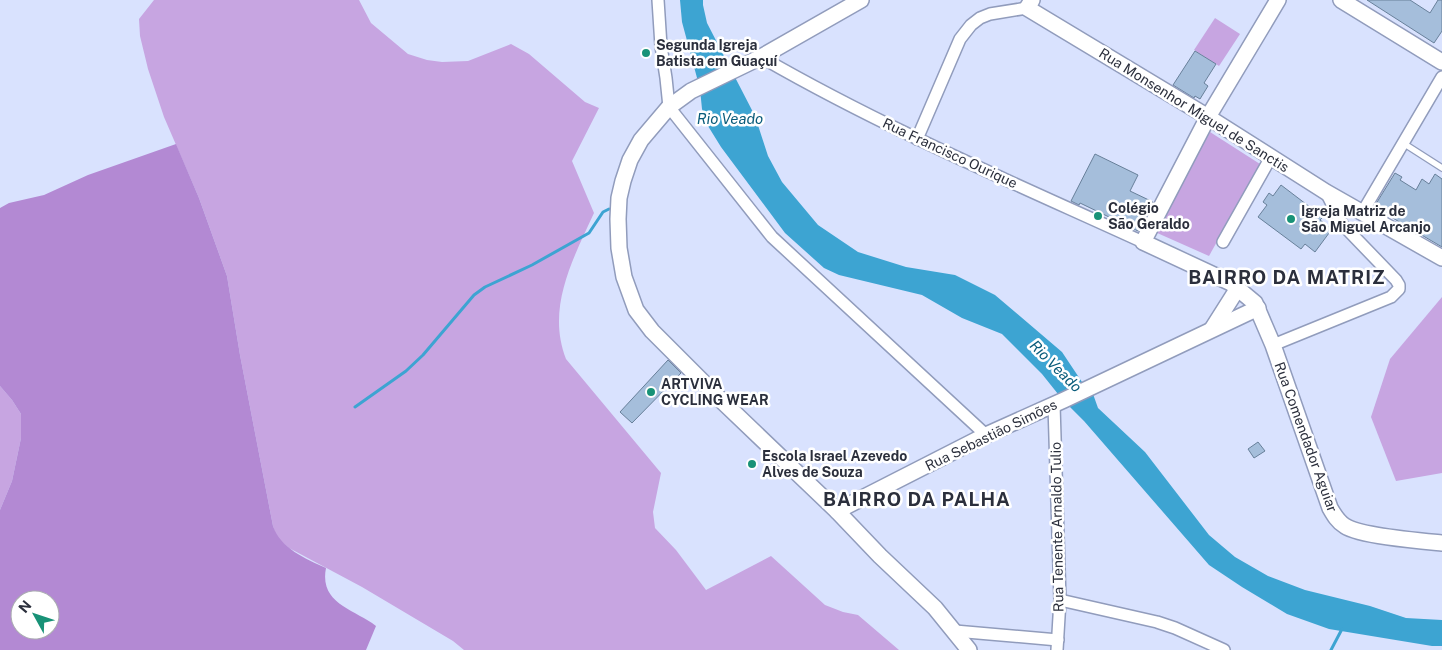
<svg xmlns="http://www.w3.org/2000/svg" width="1442" height="650" font-family="'Public Sans',sans-serif">
<rect width="100%" height="100%" fill="#d9e2fe"/>
<g fill="#c7a5e1">
<path d="M154,0H359L371,23L408,54L427,60L442,62L468,61L511,44L529,54L585,102L599,108L572,161L594,213C573,259 546,308 566,359L661,473L653,512L655,528L676,550L706,590L771,556L825,605L843,612L858,615L899,650H464L453,641L362,587L289,548L276,537L273,526L240,355L227,276L199,198L164,117L148,69L140,36L139,19Z"/>
<path d="M1215,18L1240,34L1219,66L1194,50Z"/>
<path d="M1210,132L1260,164L1209,256L1155,232L1175,192Z"/>
<path d="M1442,297V473L1396,481L1371,417L1390,359Z"/>
<path d="M0,386L12,400L21,414V438L12,481L0,510Z"/>
</g>
<path fill="#b389d3" fill-rule="evenodd" d="M176,144L199,198L227,276L240,355L273,526C280,548 306,559 326,568C319,604 354,609 376,626L366,650H0V510L12,481L21,438V414L12,400L0,386V208L9,203L44,195L88,175ZM20,600H50V630H20Z"/>
<g fill="#3da4d2">
<path d="M680,0H703V5L707,23L755,116L768,156L782,182L818,225L858,252L906,267L955,275L995,295L1062,352L1082,382L1058,394L1042,374L1002,334L962,318L922,295L839,275L824,268L785,233L721,147L708,126L702,109L700,89L682,22Z"/>
<path d="M1093,394L1098,408L1145,452L1209,535L1235,557L1268,576L1305,590L1370,606L1406,618L1442,620V646H1432L1329,629L1287,614L1242,587L1209,565L1084,421L1069,406Z"/>
</g>
<g fill="none" stroke-linecap="round" stroke-linejoin="round">
<g stroke="#3da4d2" stroke-width="3">
<path d="M355,407L406,371L423,355L474,295L485,287L532,265L589,233L603,212L609,209"/>
<path d="M1331,650L1342,629"/>
</g>
</g>
<g fill="#a5bedb" stroke="#68809a">
<path d="M1367,0H1410L1430,13L1438,0H1442V31L1434,43Z"/>
<path d="M1195,51L1216,64L1204,83L1208,86L1200,99L1195,96L1194,98L1173,85Z"/>
<path d="M1095,154L1138,175L1130,191L1153,202L1138,231L1080,203L1079,205L1071,201Z"/>
<path d="M1395,173L1402,177L1400,180L1416,190L1422,179L1429,184L1435,174L1442,179V247L1374,207Z"/>
<path d="M1281,185L1323,217L1320,220L1332,229L1315,252L1305,244L1301,249L1258,217L1267,205L1263,202L1269,193L1273,196Z"/>
<path d="M668,360L681,373L632,423L620,412Z"/>
<path d="M1258,442L1265,451L1254,458L1248,449Z"/>
</g>
<g fill="none" stroke-linecap="round" stroke-linejoin="round">
<defs>
<path id="service" d="M1403,143L1442,168"/>
<g id="minor">
<path d="M658,0L661,46L666,78L669,107L772,237L986,435"/>
<path d="M761,57C884,128 1014,183 1143,242"/>
<path d="M917,139L960,39L971,25L980,18L990,14L1027,8"/>
<path d="M1362,213L1442,77"/>
<path d="M1223,242L1271,157"/>
<path d="M1273,345L1391,297L1399,289V285L1396,280L1342,224L1326,192"/>
<path d="M1054,405L1060,600L1057,650"/>
<path d="M1060,600L1157,622L1175,628L1224,650"/>
<path d="M955,631L1058,640"/>
</g>
<g id="tertiary">
<path d="M861,0L761,57L691,91L669,107L641,140L630,160L623,181L619,198L618,219L619,248L624,277L636,310L652,331L722,401L837,511L880,556L935,608L969,650"/>
<path d="M1032,0L1027,8L1208,117L1326,192L1442,258"/>
<path d="M1278,0L1208,117L1143,242L1231,283L1255,303L1273,345L1330,508C1334,515 1338,522 1345,526C1360,536 1421,541 1442,543"/>
<path d="M1341,0L1442,62"/>
<path d="M1212,329L1238,288"/>
<path d="M837,511L986,435L1064,400L1258,308"/>
</g>
</defs>
<use href="#service" stroke="#919cbc" stroke-width="8"/>
<use href="#minor" stroke="#919cbc" stroke-width="14"/>
<use href="#tertiary" stroke="#919cbc" stroke-width="18"/>
<use href="#service" stroke="#fff" stroke-width="5.5"/>
<use href="#minor" stroke="#fff" stroke-width="11"/>
<use href="#tertiary" stroke="#fff" stroke-width="15"/>
</g>
<g fill="#189277" stroke="#fff" stroke-width="2">
<circle cx="646" cy="53" r="5"/>
<circle cx="1098" cy="216" r="5"/>
<circle cx="1291" cy="219" r="5"/>
<circle cx="651" cy="392" r="5"/>
<circle cx="752" cy="464" r="5"/>
</g>
<g text-anchor="middle" dominant-baseline="central" stroke-width="5" stroke-linejoin="round" paint-order="stroke">
<g font-size="14" font-weight="bold" fill="#2b2f3c" stroke="#fff" text-anchor="start">
<text x="656" y="45">Segunda Igreja<tspan x="656" dy="16">Batista em Guaçuí</tspan></text>
<text x="1108" y="208">Colégio<tspan x="1108" dy="16">São Geraldo</tspan></text>
<text x="1301" y="211">Igreja Matriz de<tspan x="1301" dy="16">São Miguel Arcanjo</tspan></text>
<text x="661" y="384">ARTVIVA<tspan x="661" dy="16">CYCLING WEAR</tspan></text>
<text x="762" y="456">Escola Israel Azevedo<tspan x="762" dy="16">Alves de Souza</tspan></text>
</g>
<g font-size="14" fill="#2b2f3c" stroke="#fff">
<text transform="translate(1194 110) rotate(32)">Rua Monsenhor Miguel de Sanctis</text>
<text transform="translate(950 153) rotate(25)">Rua Francisco Ourique</text>
<text transform="translate(991 435) rotate(-26)">Rua Sebastião Simões</text>
<text transform="translate(1306 437) rotate(70)">Rua Comendador Aguiar</text>
<text transform="translate(1057 527) rotate(-91)">Rua Tenente Arnaldo Tulio</text>
</g>
<g font-size="15" font-style="italic" fill="#0a5c7b" stroke="#fff">
<text x="730" y="118">Rio Veado</text>
<text transform="translate(1056 366) rotate(45)">Rio Veado</text>
</g>
<g font-size="19" font-weight="bold" letter-spacing="1" fill="#2b2f3c" stroke="#fff">
<text x="1287" y="277">BAIRRO DA MATRIZ</text>
<text x="917" y="499">BAIRRO DA PALHA</text>
</g>
</g>
<g transform="translate(35 615) rotate(310)"><circle r="24" fill="#ffffff" stroke="#aaacb1"/>
<path d="M0-4L9 19L0 12L-9 19Z" fill="#189277"/>
<text y="-8" font-size="14" font-weight="bold" text-anchor="middle" fill="#2b2f3c">N</text>
</g>
</svg>
